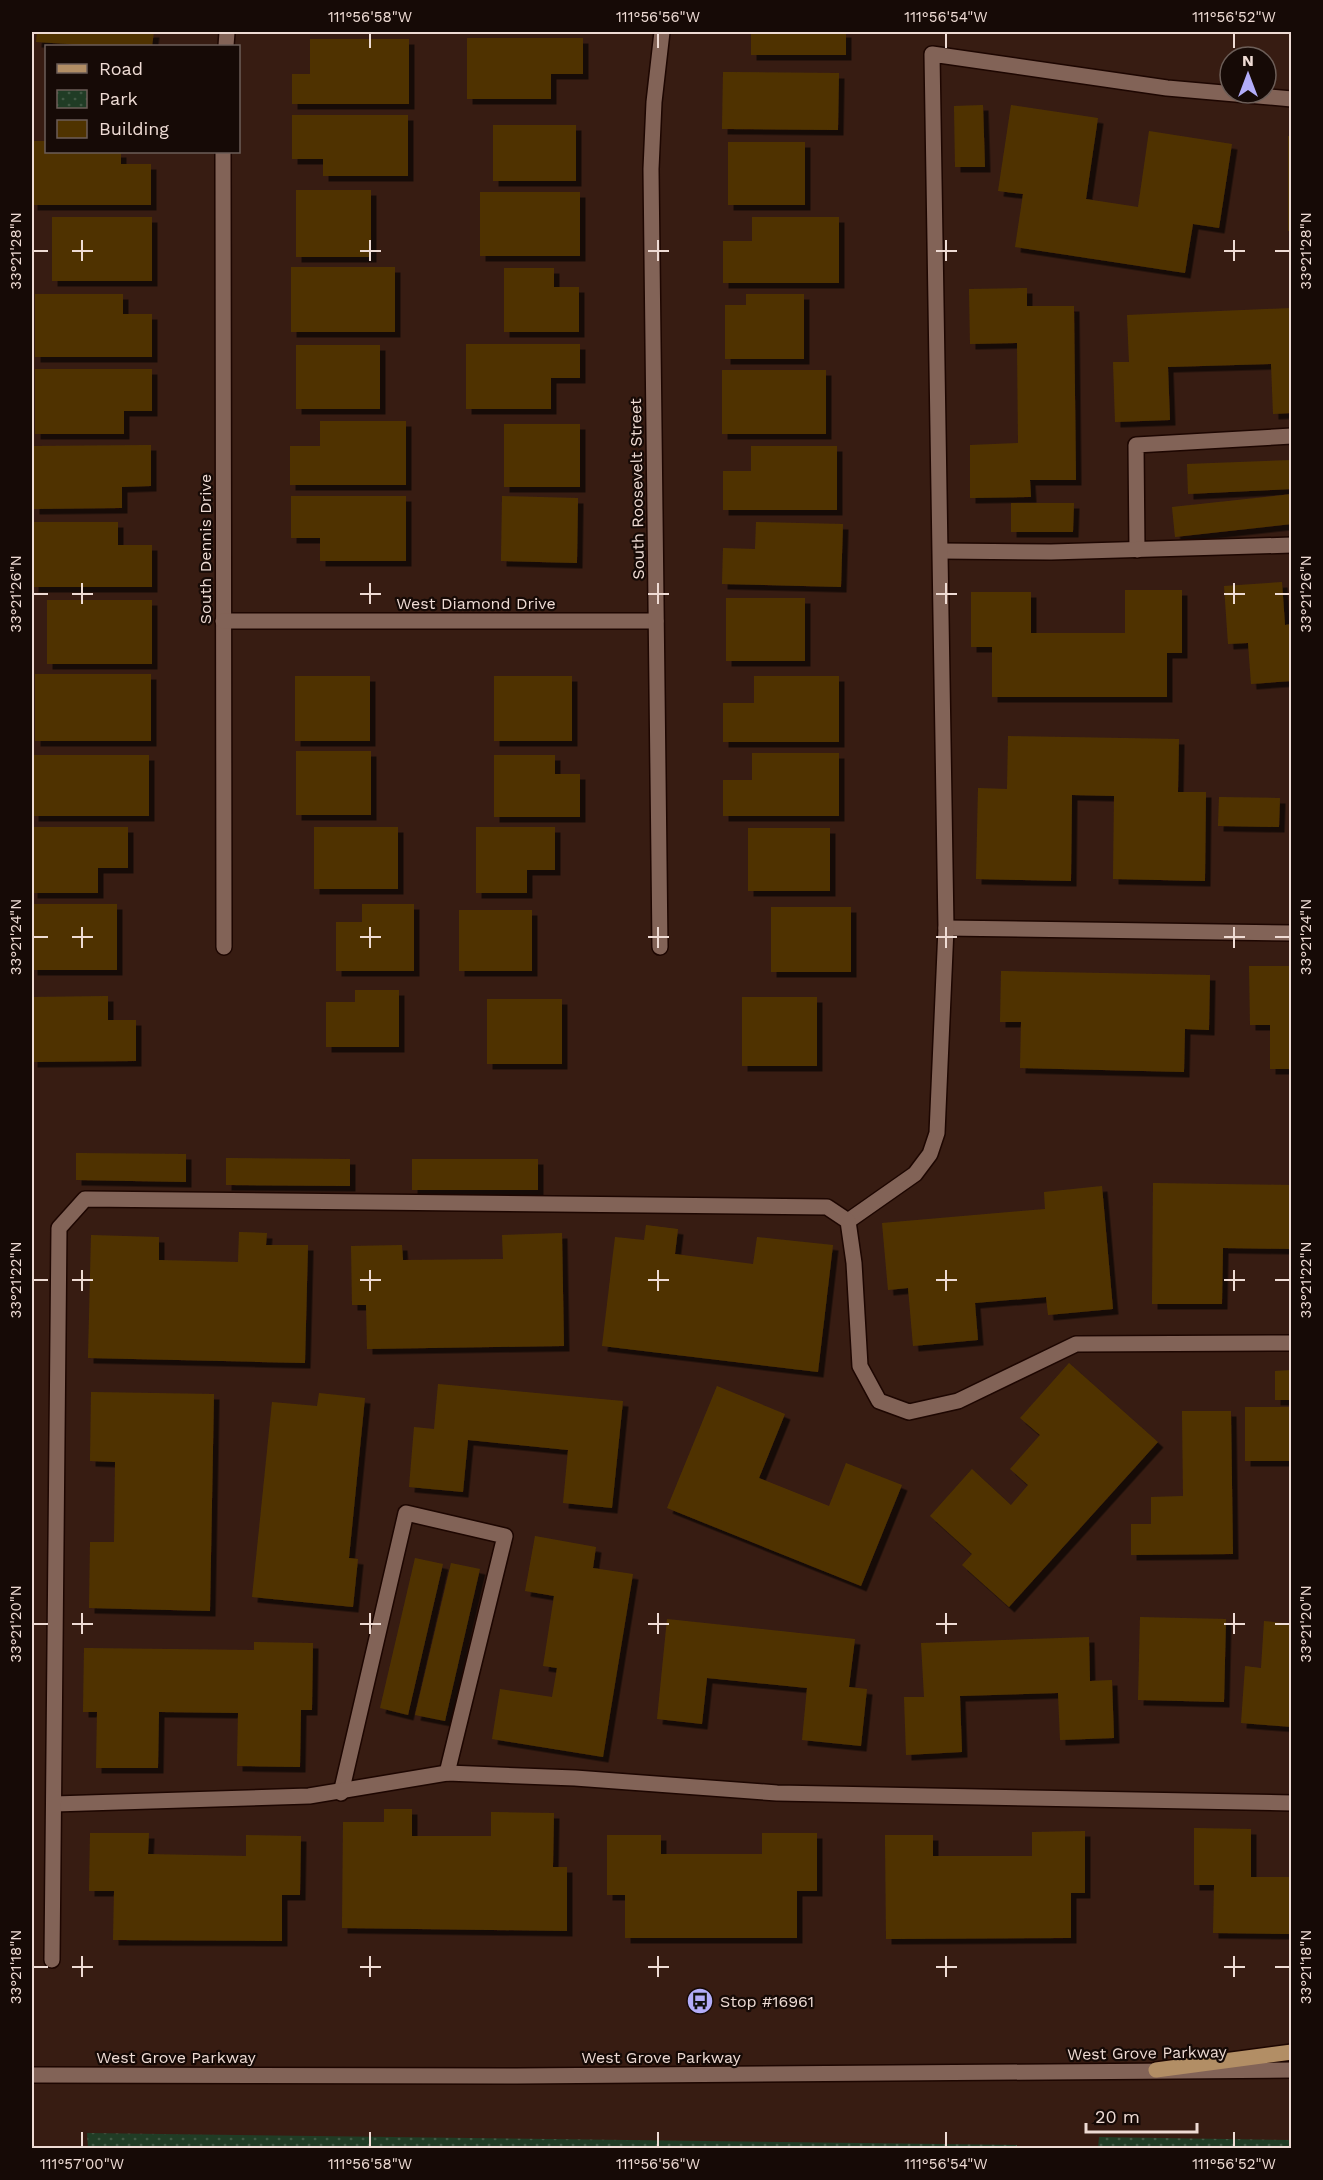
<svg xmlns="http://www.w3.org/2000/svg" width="1323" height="2180" font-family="'Work Sans',sans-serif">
<defs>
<pattern id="park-dots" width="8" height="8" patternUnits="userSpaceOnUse" patternTransform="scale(1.5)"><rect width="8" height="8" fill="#203c25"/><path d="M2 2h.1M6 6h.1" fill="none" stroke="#415844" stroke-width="1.8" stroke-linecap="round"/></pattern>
<filter id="shadow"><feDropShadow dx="5.5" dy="5.5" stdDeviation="0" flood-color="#0009"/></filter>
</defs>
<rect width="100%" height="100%" fill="#371c12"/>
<g fill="url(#park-dots)">
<path d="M87,2133L1017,2145V2148H88Z"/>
<path d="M1099,2137L1291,2140V2148H1098Z"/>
</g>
<g fill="#4f3300" filter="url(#shadow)">
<path d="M37,32H154L152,46H99L36,42Z"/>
<rect x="751" y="32" width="95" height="23"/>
<path d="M467,38H583V74H551V99H467Z"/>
<path d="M310,39H409V104H292V74H310Z"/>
<path d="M723,72L839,73L838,130L722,129Z"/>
<path d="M983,105L985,167H955L954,106Z"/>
<path d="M1011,105L1098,118L1086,199L1138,207L1149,131L1232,144L1219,228L1193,224L1185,273L1015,247L1023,194L998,191Z"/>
<path d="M292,115H408V176H323V159H292Z"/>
<rect x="493" y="125" width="83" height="56"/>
<rect x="1288" y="136" width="4" height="95"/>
<path d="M32,141H46V152H121V164H151V205H32Z"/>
<rect x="728" y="142" width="77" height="63"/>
<rect x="296" y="190" width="75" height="67"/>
<rect x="480" y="192" width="100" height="64"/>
<rect x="52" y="217" width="100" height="64"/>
<path d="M752,217H839V283H723V241H752Z"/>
<rect x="291" y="267" width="104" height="65"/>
<path d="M504,268H554V287H579V332H504Z"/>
<path d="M1027,288V306H1074L1076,480H1030L1031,497L970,498V445L1018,443L1017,343L970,344L969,289Z"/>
<path d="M35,294H123V314H152V357H35Z"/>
<path d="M746,294H804V359H725V305H746Z"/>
<path d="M1292,308V413L1273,414L1271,364L1168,367L1170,420L1115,422L1113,362H1129L1127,315Z"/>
<path d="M466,344H580V378H551V409H466Z"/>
<rect x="296" y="345" width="84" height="64"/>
<path d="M35,369H152V411H124V434H35Z"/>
<rect x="722" y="370" width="104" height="64"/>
<path d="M320,421H406V485H290V446H320Z"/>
<rect x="504" y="424" width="76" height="63"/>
<path d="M151,445V486L122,487V508L34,509L33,446Z"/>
<path d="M751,446H837V510H723V471H751Z"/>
<path d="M1292,460V489L1188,494L1187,464Z"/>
<path d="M1292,494V524L1175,537L1172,507Z"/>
<path d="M291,496H406V561H320V538H291Z"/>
<path d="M502,496L578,498L577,563L501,561Z"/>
<path d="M1011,503H1074L1073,532H1011Z"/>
<path d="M33,522H118V545H152V587H33Z"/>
<path d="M756,522L843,524L841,587L722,584L723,548L755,549Z"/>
<path d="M1282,582L1285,625L1292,624V681L1251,684L1248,643L1228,644L1224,586Z"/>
<path d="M1125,590H1182V653H1167V697H992V647H971V592H1031V633H1125Z"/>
<rect x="726" y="598" width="79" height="63"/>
<rect x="47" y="600" width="105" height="64"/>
<rect x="35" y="674" width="116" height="67"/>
<rect x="295" y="676" width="75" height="65"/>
<rect x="494" y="676" width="78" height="65"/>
<path d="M754,676H839V742H723V703H754Z"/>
<path d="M1008,736L1179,739L1178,792H1206L1205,881L1113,879L1114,796L1072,795L1071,881L976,879L978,788L1007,789Z"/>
<rect x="296" y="751" width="75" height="64"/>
<path d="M752,753H839V816H723V780H752Z"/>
<rect x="33" y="755" width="116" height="61"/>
<path d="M494,755H555V774H580V817H494Z"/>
<path d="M1219,797L1280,798L1279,827L1218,826Z"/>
<path d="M32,827H128V868H98V893H32Z"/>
<rect x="314" y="827" width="84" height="62"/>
<path d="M476,827H555V870H527V893H476Z"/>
<rect x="748" y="828" width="82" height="63"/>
<rect x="32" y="904" width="85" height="66"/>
<path d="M362,904H414V971H336V922H362Z"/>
<rect x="771" y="907" width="80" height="65"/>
<rect x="459" y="910" width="73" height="61"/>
<path d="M1249,966H1292V1069H1270V1025H1250Z"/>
<path d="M1001,971L1210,975L1209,1030L1185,1029L1184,1072L1020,1068L1021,1022H1000Z"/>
<path d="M355,990H399V1047H326V1002H355Z"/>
<path d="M108,996V1020H136V1061L32,1062V997Z"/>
<rect x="742" y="997" width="75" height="69"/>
<rect x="487" y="999" width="75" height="65"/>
<path d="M76,1153L186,1154V1182L76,1180Z"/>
<path d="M226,1158L350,1159V1186L226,1185Z"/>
<rect x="412" y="1159" width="126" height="31"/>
<path d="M1153,1183L1292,1185V1249L1223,1248L1222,1304H1152Z"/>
<path d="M1102,1186L1113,1309L1048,1315L1046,1297L975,1303L978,1340L913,1346L908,1288L888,1290L882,1223L1045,1209L1044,1192Z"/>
<path d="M646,1225L678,1229L675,1254L753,1264L757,1237L833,1245L818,1372L602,1346L615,1237L644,1240Z"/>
<path d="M239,1232L267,1233L266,1245H308L305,1363L88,1358L91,1235L159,1237V1260L238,1262Z"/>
<path d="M562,1233L564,1346L367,1349L366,1305H352L351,1246L402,1245L403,1260L503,1259L502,1235Z"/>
<path d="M1069,1363L1158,1442L1009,1607L962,1565L972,1554L930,1516L972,1469L1011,1505L1028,1485L1010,1469L1040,1435L1020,1418Z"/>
<path d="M1292,1370V1400H1275V1371Z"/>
<path d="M438,1384L623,1401L612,1508L563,1503L568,1450L468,1440L463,1492L409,1487L414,1427L434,1429Z"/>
<path d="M717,1386L785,1414L759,1478L829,1506L846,1463L902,1485L861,1586L667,1508Z"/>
<path d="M91,1392L214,1394L210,1611L89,1608L90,1542H114L115,1462L90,1461Z"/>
<path d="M319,1393L365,1398L349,1558L358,1559L353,1607L252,1597L272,1402L317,1406Z"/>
<rect x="1245" y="1407" width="47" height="54"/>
<path d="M1182,1411H1231L1233,1554L1131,1555V1524H1151V1497L1183,1496Z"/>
<path d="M535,1536L596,1547L593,1568L633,1574L603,1757L492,1739L500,1689L552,1697L557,1668L543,1666L554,1596L525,1591Z"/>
<path d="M415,1558L443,1564L408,1715L380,1708Z"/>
<path d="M451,1563L480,1569L445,1721L415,1715Z"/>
<path d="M1140,1617L1226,1619L1224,1702L1138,1700Z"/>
<path d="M667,1619L855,1639L849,1687L867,1689L861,1746L802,1740L807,1688L707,1678L702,1724L657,1719Z"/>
<path d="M1264,1621L1292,1624V1727L1241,1723L1245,1666L1261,1668Z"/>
<path d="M1089,1637L1090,1681L1112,1680L1114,1738L1060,1740L1058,1693L960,1696L962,1752L906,1755L904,1697H924L921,1643Z"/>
<path d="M254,1642L313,1643L312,1710H301L300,1767L237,1766L238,1713L159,1712L158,1768H96L97,1712H83L84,1648L254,1650Z"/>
<path d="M384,1809H412V1836H491V1812L554,1813L553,1867H567V1931L342,1928L343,1822H384Z"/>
<path d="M1194,1828L1251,1829V1877H1292V1934L1213,1933L1214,1885H1194Z"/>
<path d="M1085,1831V1893H1071V1938L886,1939L885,1835H933V1856H1032V1832Z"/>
<path d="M90,1833H149L148,1854L246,1856V1835L301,1836L300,1895H282V1941L113,1940L114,1891H89Z"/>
<path d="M762,1833H817V1891H797V1938H625V1895H607V1835H661V1854H762Z"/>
</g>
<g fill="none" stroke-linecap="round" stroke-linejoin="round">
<defs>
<g id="minor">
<path d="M226,46L227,32"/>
<path d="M223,152L224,947"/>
<path d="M1137,550L1136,445L1292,436"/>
<path d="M941,551L1051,552L1292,545"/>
<path d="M223,621H656"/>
<path d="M946,928L1292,933"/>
<path d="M660,947L651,169L654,102L662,32"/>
<path d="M848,1221L915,1174L930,1154L937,1133L946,928L932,54L1167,88L1292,99"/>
<path d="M341,1793L406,1513L505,1536L447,1773"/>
<path d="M54,1804L309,1796L447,1773L575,1778L777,1793L1292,1803"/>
<path d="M52,1960L59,1228L85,1199L827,1207L848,1221L854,1263L860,1366L879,1401L909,1412L958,1401L1076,1344L1292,1343"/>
<path d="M32,2075L517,2076L1292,2070"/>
</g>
<path id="major" d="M1156,2070L1292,2052"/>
</defs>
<use href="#minor" stroke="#1d0601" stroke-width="18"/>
<use href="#major" stroke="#1d0601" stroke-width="18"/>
<use href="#minor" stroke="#826357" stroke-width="15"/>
<use href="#major" stroke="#b28e65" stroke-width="15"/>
</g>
<path fill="none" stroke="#eedbd4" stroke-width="2" d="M370,33V48M658,33V48M946,33V48M1234,33V48M82,240V261M370,240V261M658,240V261M946,240V261M1234,240V261M33,251H48M72,251H93M360,251H381M648,251H669M936,251H957M1224,251H1245M1275,251H1290M82,583V604M370,583V604M658,583V604M946,583V604M1234,583V604M33,594H48M72,594H93M360,594H381M648,594H669M936,594H957M1224,594H1245M1275,594H1290M82,927V948M370,927V948M658,927V948M946,927V948M1234,927V948M33,937H48M72,937H93M360,937H381M648,937H669M936,937H957M1224,937H1245M1275,937H1290M82,1270V1291M370,1270V1291M658,1270V1291M946,1270V1291M1234,1270V1291M33,1280H48M72,1280H93M360,1280H381M648,1280H669M936,1280H957M1224,1280H1245M1275,1280H1290M82,1613V1634M370,1613V1634M658,1613V1634M946,1613V1634M1234,1613V1634M33,1624H48M72,1624H93M360,1624H381M648,1624H669M936,1624H957M1224,1624H1245M1275,1624H1290M82,1956V1977M370,1956V1977M658,1956V1977M946,1956V1977M1234,1956V1977M33,1967H48M72,1967H93M360,1967H381M648,1967H669M936,1967H957M1224,1967H1245M1275,1967H1290M82,2132V2147M370,2132V2147M658,2132V2147M946,2132V2147M1234,2132V2147"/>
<defs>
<symbol id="bus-disc" viewBox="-11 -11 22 22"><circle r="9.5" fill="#b3adf9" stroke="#160a06"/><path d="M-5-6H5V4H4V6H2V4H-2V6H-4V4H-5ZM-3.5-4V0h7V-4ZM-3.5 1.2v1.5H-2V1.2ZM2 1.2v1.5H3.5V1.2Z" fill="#111"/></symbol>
</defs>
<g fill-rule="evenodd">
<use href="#bus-disc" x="685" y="1986" width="30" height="30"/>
</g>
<g text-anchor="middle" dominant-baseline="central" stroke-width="4.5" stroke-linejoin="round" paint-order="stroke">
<g font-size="16" fill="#eedbd4" stroke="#160a06">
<text transform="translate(637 489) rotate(-91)">South Roosevelt Street</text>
<text transform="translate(205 549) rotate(-90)">South Dennis Drive</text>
<text x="476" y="603">West Diamond Drive</text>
<text transform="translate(1147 2053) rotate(-1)">West Grove Parkway</text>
<text x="176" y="2057">West Grove Parkway</text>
<text x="661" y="2057">West Grove Parkway</text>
</g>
<g font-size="16" fill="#eedbd4" stroke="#160a06" text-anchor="start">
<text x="720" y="2001">Stop #16961</text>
</g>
</g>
<rect width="1323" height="2180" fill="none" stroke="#160a06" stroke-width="66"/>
<rect x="45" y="45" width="195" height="108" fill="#160a06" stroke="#6c5e58" stroke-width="1.5"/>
<rect x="57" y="64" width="30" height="9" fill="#b28e65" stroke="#6c5e58" stroke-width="1.5"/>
<text x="99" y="75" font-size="18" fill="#eedbd4">Road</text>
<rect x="57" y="90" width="30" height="18" fill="url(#park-dots)" stroke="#6c5e58" stroke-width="1.5"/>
<text x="99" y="105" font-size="18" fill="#eedbd4">Park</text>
<rect x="57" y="120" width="30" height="18" fill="#4f3300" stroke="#6c5e58" stroke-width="1.5"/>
<text x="99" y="135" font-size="18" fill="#eedbd4">Building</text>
<g transform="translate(1248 75)"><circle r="28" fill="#160a06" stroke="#6c5e58" stroke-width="1.5"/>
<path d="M0-4.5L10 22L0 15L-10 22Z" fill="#b3adf9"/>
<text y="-9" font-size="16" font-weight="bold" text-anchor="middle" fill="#eedbd4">N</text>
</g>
<path d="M1086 2123v9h111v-9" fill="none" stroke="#eedbd4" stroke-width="3"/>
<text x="1095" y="2123" font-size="18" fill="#eedbd4" stroke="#160a06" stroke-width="4.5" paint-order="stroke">20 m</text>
<rect x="33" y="33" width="1257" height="2114" fill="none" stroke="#eedbd4" stroke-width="2"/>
<g font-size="15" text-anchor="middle" fill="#eedbd4">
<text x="370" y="22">111°56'58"W</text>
<text x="658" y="22">111°56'56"W</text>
<text x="946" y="22">111°56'54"W</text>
<text x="1234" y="22">111°56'52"W</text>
<text transform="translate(16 251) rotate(-90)" y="5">33°21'28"N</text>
<text transform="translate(1306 251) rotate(-90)" y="5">33°21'28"N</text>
<text transform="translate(16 594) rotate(-90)" y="5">33°21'26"N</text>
<text transform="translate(1306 594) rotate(-90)" y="5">33°21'26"N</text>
<text transform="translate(16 937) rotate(-90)" y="5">33°21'24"N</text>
<text transform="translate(1306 937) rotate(-90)" y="5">33°21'24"N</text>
<text transform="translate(16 1280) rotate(-90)" y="5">33°21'22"N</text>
<text transform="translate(1306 1280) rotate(-90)" y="5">33°21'22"N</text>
<text transform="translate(16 1624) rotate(-90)" y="5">33°21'20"N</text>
<text transform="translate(1306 1624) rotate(-90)" y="5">33°21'20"N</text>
<text transform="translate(16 1967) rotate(-90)" y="5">33°21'18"N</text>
<text transform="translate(1306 1967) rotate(-90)" y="5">33°21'18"N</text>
<text x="82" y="2169">111°57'00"W</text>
<text x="370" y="2169">111°56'58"W</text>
<text x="658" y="2169">111°56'56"W</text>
<text x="946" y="2169">111°56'54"W</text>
<text x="1234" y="2169">111°56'52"W</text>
</g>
</svg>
